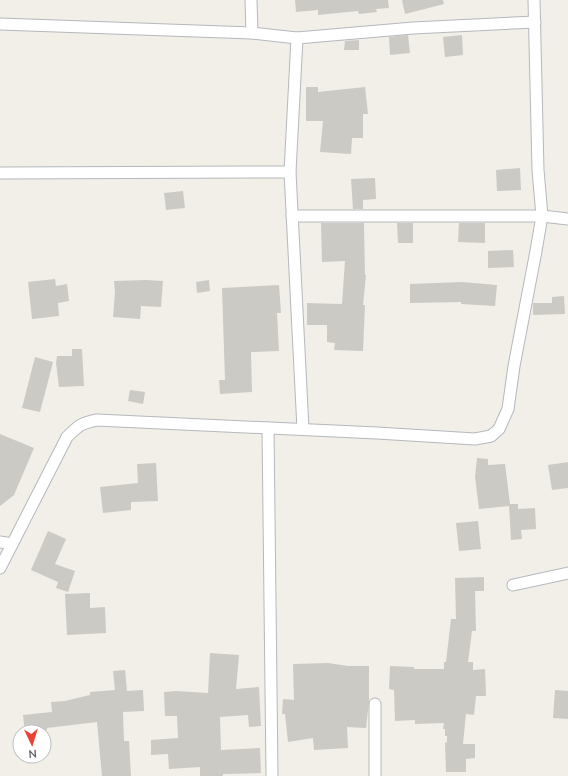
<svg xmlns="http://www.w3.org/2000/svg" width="568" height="776" font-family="'Nunito Sans',sans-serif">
<rect width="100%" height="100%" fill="#f1efe8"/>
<g fill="#cccac5">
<path d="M295,0H388L389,8L376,9L377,12L359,14L358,11L318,15V10L296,12Z"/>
<path d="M402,0H443L444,4L405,14Z"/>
<path d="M408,35L410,53L390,55L389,37Z"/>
<path d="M462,35L463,55L445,57L443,37Z"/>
<path d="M359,40V50H344L345,41Z"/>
<path d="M306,87H318V92L365,87L368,114H363V138H352L351,154L320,152L323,121H306Z"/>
<path d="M520,168L521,190L497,191L496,170Z"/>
<path d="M375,178L376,199L363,200V209H353L351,179Z"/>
<path d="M183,191L185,208L166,210L164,193Z"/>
<path d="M321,223H364L365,275H366L363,305H365L363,351L334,350L335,343L327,342V325H307V303L342,304L345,261L322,262Z"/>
<path d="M397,223H413V243H398Z"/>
<path d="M459,223H485V243L458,242Z"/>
<path d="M513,250L514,267L488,268V251Z"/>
<path d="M55,279L56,286L67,284L69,301L58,303L59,316L32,319L28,282Z"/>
<path d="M146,280L163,281L161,307L141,306L140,319L113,317L115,292L114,281Z"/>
<path d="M209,280L210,291L197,293L196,282Z"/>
<path d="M462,282L497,285L495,306L461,304V302L410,303V284Z"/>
<path d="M279,285L281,313H277L279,351L251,352L252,392L220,394L219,380H225L222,288Z"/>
<path d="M564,296L565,314L533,315V303H552V297Z"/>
<path d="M72,349H82L84,386L59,387L56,363L57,356H72Z"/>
<path d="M35,357L53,362L40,412L22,408Z"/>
<path d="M130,390L145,392L143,404L128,401Z"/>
<path d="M0,434L34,448L14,495L0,506Z"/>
<path d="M477,458L488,459V465L505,464L510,504H518V509L535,508L536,529L521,530L522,539L511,540L509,506L479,509L475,477Z"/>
<path d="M568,462V488L552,490L548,465Z"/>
<path d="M156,463L158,501L131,502V510L103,513L100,487L138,483L137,464Z"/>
<path d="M478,521L481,549L459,551L456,523Z"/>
<path d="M48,531L66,539L55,564L75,571L68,592L56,588L58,582L31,570Z"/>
<path d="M484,577V591H475L476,631H472L468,662H473V670L485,669L486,696H476L474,715L466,714L463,744H475V758L466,759V772H446L445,743L447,742V736H445V729H443L444,723L415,724V720L395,721L394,690L389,689L390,666L414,667V669H444V662H446L451,619H456L455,578Z"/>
<path d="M90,593V608L105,607L106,633L67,635L65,594Z"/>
<path d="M210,653L239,655L236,689L259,687L261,726L249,727L248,715L220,717L221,750L260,748L261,773L223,774V776H200V767L169,769L168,754L151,755V740L178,738L177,716H165L164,692L176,691L208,693Z"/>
<path d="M328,663L348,666H369V701L366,728L347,727L348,748L314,750L313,738L288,742L285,714H282L283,699L294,700L293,664Z"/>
<path d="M125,670L127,691L143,690L144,711L123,712L124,741H129L131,776H102L97,722L47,728V730L25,732L23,715L52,712L51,702L65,701L90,695V692L115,690L113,671Z"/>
<path d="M555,690L568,691V719L553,718Z"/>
</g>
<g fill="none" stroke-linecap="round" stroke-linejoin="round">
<defs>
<g id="street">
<path d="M251,0L252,33"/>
<path d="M0,24L252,33L297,38L413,28L535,22"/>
<path d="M297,38L290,172L303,429"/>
<path d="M0,173L290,172"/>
<path d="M292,216H542L568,219"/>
<path d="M268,428L272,776"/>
<path d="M0,542L12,544"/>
<path d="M0,568L67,437C78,426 81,423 97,420L377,433L475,439L491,436L499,429L508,409L514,366L536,251L542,216L538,170L534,0"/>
<path d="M513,585L568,573"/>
<path d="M375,776V704"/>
</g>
</defs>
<use href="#street" stroke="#b5b8bc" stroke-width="13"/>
<use href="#street" stroke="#fff" stroke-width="11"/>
</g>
<g transform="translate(32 744) rotate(176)"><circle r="19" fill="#ffffff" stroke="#bfc1c3"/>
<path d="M0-3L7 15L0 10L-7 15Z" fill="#ea4335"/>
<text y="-6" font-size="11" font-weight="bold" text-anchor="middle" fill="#5f6368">N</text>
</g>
</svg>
